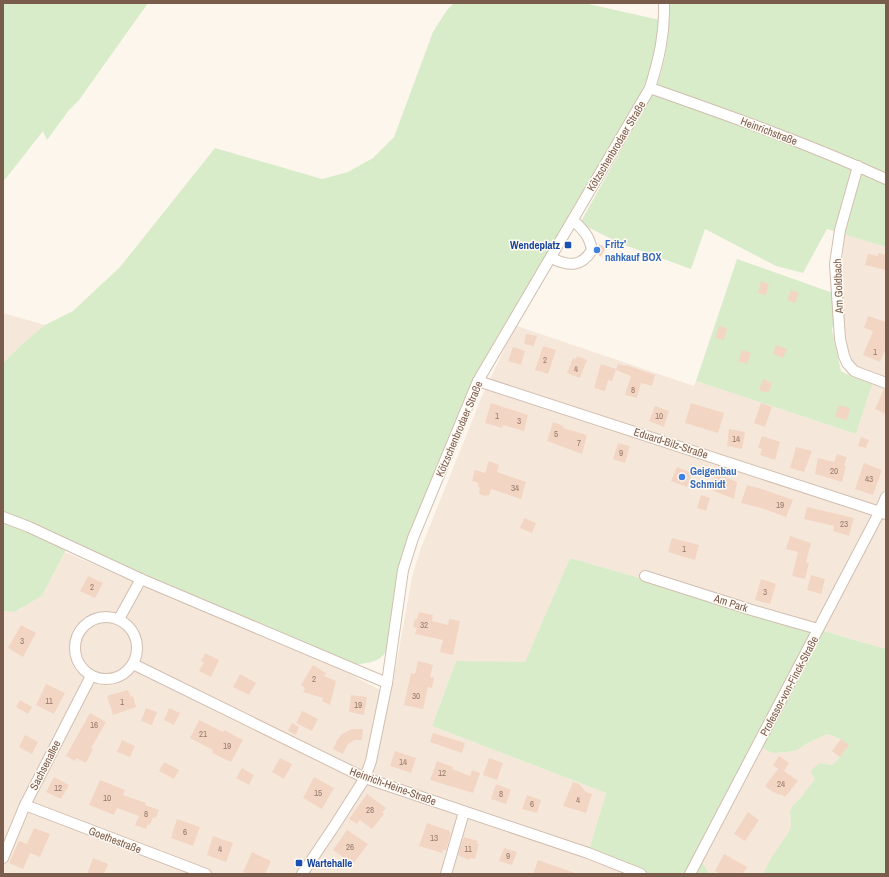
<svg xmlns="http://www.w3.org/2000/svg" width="889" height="877" font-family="'Archivo Narrow',sans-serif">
<rect width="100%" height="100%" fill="#fdf6ec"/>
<g fill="#f5e8da">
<path d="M845,234L886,247V649L570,558L525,663L456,661L432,726L606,793L588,853L641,874H3V611L14,612L42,596L65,552L348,673L378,689L391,693L412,577L421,548L482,396L507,343L517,326L694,386L696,381L856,434L876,373L857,368L848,357L843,340L841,271Z"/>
<path d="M3,313L45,325L20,346L3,363Z"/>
<path d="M827,734L841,739L840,757L832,765L821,763L815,779L811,786L793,805L790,811L791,827L788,833L763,874H710L700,860L761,746L775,753L796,751L806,744Z"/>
</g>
<g fill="#d8ecc9">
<path d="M3,3H148L79,100L69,110L47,140L43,131L3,182Z"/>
<path d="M454,3H584L660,20C659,29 659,39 657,48C653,68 644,87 635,105L478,372L428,492L385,653C377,664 364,663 352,665L68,546L42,596L14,612L3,611V363L20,346L45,325L73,311L120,267L215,148L322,179L348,172L373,158L394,137L433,32L447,10Z"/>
<path d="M669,3H886V247L827,229L803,273L776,266L705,229L691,269L619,243L580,223L657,86C666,59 670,32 669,3Z"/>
<path d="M737,259L833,293L834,321L832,330L841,371L851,376L873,382L856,434L696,381Z"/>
<path d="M570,558L886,649V874H763L770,860L788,833L791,827L790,811L793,805L802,796L815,779L811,773L813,768L821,763L832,765L840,757L832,751L841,739L827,734L806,744L796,751L775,753L768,751L761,747L700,860L710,874H641L588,853L606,793L432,726L456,661L525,662Z"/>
</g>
<g fill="#f3d5c3">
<path d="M599,244L606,248L601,257L597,254Z"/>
<path d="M878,253L886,255V270L865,265L868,254L878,256Z"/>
<path d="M761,281L769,284L766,295L758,293Z"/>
<path d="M791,290L799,293L795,303L787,300Z"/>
<path d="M868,316L886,322V348L880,362L863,355L873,331L864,328Z"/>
<path d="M719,326L727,328L724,340L715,338Z"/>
<path d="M526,334L537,336L534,346L524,344Z"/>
<path d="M776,345L787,349L783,358L773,354Z"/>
<path d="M543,346L556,350L548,374L535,370Z"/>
<path d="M513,347L525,351L521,365L508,361Z"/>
<path d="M742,350L751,353L747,364L738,361Z"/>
<path d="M577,356L587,360L580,378L567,373L573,358L576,359Z"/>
<path d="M601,364L616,369L612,381L608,380L605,391L594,388Z"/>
<path d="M618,364L625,366L626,365L655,375L652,386L641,383L637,398L625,395L631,376L616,370Z"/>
<path d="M763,379L772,383L768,393L759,390Z"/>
<path d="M884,389H886V414L875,409Z"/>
<path d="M491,403L528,415L524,431L503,425L502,428L485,423Z"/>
<path d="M691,403L724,413L718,433L685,423Z"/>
<path d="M761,403L772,407L765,427L754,423Z"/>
<path d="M839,405L850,408L847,420L835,417Z"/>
<path d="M655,406L669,411L664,427L649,421Z"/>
<path d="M553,422L564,426L563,428L587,435L582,454L547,441Z"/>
<path d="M729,429L745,432L742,449L727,446Z"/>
<path d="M762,436L780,442L775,460L760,455L762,449L758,448Z"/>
<path d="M861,437L869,440L866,448L858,446Z"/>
<path d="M618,443L630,446L625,463L613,459Z"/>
<path d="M796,447L812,451L804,472L790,468Z"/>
<path d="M837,454L847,457L844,465L846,466L842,482L815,474L818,458L834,462Z"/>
<path d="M489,461L499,465L497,472L526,482L521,499L491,489L489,495L486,496L481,495L479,492L480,488L478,486V483L472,481L475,470L485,473Z"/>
<path d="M864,463L882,470L873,495L855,489Z"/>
<path d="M677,467L692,473L687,487L671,481Z"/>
<path d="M716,473L737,482L734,499L709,489Z"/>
<path d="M747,485L762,489L793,500L786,517L761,508L741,503Z"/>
<path d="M701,495L710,498L706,511L697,508Z"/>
<path d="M807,507L854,518L849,536L833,531L834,526L804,519Z"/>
<path d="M524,518L536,523L532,533L520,528Z"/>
<path d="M790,536L811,543L806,562L809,563L805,579L792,576L798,552L786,549Z"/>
<path d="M672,538L699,545L695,560L668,552Z"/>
<path d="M811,575L825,579L821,594L807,590Z"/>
<path d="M88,576L103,583L95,598L80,591Z"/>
<path d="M761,579L776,584L770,604L755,600Z"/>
<path d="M419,612L433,615L432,621L448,625L449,619L460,621L453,655L440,652L443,640L415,634L417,628L413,627L415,619H417Z"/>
<path d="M21,625L36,633L23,657L8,648Z"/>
<path d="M205,653L219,660L211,677L199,671L204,662L201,661Z"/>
<path d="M418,661L433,665L430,677L434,678L432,688L428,687L423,709L404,705L411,673L415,674Z"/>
<path d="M313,665L326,673L324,676L336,681L330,705L322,701L323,698L303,692L305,688L301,685Z"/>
<path d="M240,674L256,683L249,695L233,687Z"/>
<path d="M46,684L65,693L54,714L36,705Z"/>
<path d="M128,690L131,697L133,696L136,707L113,715L107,696Z"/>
<path d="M351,695L367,697L364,715L349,712Z"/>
<path d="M20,700L32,707L28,714L16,707Z"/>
<path d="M146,708L157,712L152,725L141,721Z"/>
<path d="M169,708L180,713L174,725L164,720Z"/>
<path d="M302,711L318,719L312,731L296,723Z"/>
<path d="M90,713L106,722L91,748L93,749L86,763L76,758L75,761L66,756Z"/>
<path d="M199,720L223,732L224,730L243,740L231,762L212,753L213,750L190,738Z"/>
<path d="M292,723L299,727L296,735L288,731Z"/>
<path d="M352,729H363L362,740H355L348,744L343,754L333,749L337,740L342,734Z"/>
<path d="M433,733L465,743L462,753L430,742Z"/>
<path d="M25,735L38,742L32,754L19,747Z"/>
<path d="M841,739L849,745L840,757L832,751Z"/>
<path d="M122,740L135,746L130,757L117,752Z"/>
<path d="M395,751L416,758L411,773L390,766Z"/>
<path d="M779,756L789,763L784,771L798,781L785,797L780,794L779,795L774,792V793L765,786L778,769L773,765Z"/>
<path d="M280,758L292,764L284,779L272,772Z"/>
<path d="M489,758L503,763L497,780L483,775Z"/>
<path d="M437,761L453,767L452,769L470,776L472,770L480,773L473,793L430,780Z"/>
<path d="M164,762L179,770L174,779L159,771Z"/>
<path d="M242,768L254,775L249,785L236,778Z"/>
<path d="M54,777L69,785L61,799L46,792Z"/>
<path d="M314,777L334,788L322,809L303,798Z"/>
<path d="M100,780L125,790L123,795L146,803L145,805L159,810L156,818L153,817L150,825L148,824L146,829L135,825L139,816L117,808L114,815L89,805Z"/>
<path d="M573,782L579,784L586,792L592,794L586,813L563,806Z"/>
<path d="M496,784L511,790L506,804L491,799Z"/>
<path d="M367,794L386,808L382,813L384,814L372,829L360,820L357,824L349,819Z"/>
<path d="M527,795L541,800L537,813L522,809Z"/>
<path d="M748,812L759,820L745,841L734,834Z"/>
<path d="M177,819L200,827L193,846L171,838Z"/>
<path d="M427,823L450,831L449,832L451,833L446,850H443L442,853L419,846Z"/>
<path d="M34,828L50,834L40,857L30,853L23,869L9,863L19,841L27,844Z"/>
<path d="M347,830L368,844L353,864L333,850Z"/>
<path d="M213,836L233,843L226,862L207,855Z"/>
<path d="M464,837L478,841L477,844H479L475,859L470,858V860L459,856L458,854Z"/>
<path d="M504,848L517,852L512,865L499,861Z"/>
<path d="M252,852L271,861L265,874H249L243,872Z"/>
<path d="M724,854L747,867L743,874H720L715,871Z"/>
<path d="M93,858L108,864L104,874H87Z"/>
<path d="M538,860L575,873V874H533Z"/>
</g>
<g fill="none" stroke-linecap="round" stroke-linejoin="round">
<defs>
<g id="minor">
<path d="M650,88C730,116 809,144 886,179"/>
<path d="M858,166L840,230L835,264L840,339L844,356L847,363L854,371L886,383"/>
<path d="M551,258C568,266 581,268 592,250C589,235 584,231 573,220"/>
<path d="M478,381L886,514"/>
<path d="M3,517L29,527L141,579L387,683"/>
<path d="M645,576L755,611L818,629"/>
<circle cx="106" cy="648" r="31"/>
<path d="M119,619L141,579"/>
<path d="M133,664L365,778L588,853L641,874"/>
<path d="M25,805L206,874"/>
<path d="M3,858L25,805L91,676"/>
<path d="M302,874L335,825L365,778L371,761L387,683L403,570L413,538L478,381L650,88C659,59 665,34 664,3"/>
<path d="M446,874L464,812"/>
<path d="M690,874L880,511L886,497"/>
</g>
</defs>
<use href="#minor" stroke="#d1beb0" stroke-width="12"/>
<use href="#minor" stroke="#fff" stroke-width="10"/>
</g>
<g fill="#1a4fb4" stroke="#fffaf3" stroke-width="1.5">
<rect x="564" y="241" width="8" height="8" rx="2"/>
<rect x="295" y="859" width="8" height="8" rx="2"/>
</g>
<g fill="#3f7fe0" stroke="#fffaf3" stroke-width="1.5">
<circle cx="597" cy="250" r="4"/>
<circle cx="682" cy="477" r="4"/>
</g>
<g text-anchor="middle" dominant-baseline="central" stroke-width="3" stroke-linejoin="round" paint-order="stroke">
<g font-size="9" fill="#987a6a">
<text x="875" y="352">1</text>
<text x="545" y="360">2</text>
<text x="576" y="369">4</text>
<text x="633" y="390">8</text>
<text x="497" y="416">1</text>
<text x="659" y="416">10</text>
<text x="519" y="421">3</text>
<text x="556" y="434">5</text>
<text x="736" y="439">14</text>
<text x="579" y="443">7</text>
<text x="621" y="453">9</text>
<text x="834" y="471">20</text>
<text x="869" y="479">43</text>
<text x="515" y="488">34</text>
<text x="780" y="505">19</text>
<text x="844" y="524">23</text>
<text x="684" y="549">1</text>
<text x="92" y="587">2</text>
<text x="765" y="592">3</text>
<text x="424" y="625">32</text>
<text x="22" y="641">3</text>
<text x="314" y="679">2</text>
<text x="416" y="696">30</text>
<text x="49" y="701">11</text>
<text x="122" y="702">1</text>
<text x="358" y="705">19</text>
<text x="94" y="725">16</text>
<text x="203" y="734">21</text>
<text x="227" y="746">19</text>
<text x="403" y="762">14</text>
<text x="442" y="773">12</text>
<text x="781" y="784">24</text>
<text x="58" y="788">12</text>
<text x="318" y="793">15</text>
<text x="501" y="794">8</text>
<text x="107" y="798">10</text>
<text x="578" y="800">4</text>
<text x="532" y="804">6</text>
<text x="370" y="810">28</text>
<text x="146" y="814">8</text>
<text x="185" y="832">6</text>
<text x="434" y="838">13</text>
<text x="350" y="847">26</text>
<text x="220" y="849">4</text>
<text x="468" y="849">11</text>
<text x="508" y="856">9</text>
</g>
<g font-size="11" fill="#7a5c4d" stroke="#fffaf3">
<text transform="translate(769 131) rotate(21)">Heinrichstraße</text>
<text transform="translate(616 146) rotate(-59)">Kötzschenbrodaer Straße</text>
<text transform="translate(838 286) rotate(-92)">Am Goldbach</text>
<text transform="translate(459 429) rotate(-67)">Kötzschenbrodaer Straße</text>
<text transform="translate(671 443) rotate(18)">Eduard-Bilz-Straße</text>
<text transform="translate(731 603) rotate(18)">Am Park</text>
<text transform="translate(789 686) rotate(-62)">Professor-von-Finck-Straße</text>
<text transform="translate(45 765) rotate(-63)">Sachsenallee</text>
<text transform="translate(393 786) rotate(20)">Heinrich-Heine-Straße</text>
<text transform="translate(115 840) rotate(21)">Goethestraße</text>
</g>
<g font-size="11" font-weight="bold" fill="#366cbe" stroke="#fffaf3" text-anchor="start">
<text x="605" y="244">Fritz'<tspan x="605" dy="13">nahkauf BOX</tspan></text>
<text x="690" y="471">Geigenbau<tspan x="690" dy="13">Schmidt</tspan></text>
</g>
<g font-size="11" font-weight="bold" fill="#164399" stroke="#fffaf3" text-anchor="end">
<text x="560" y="245">Wendeplatz</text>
<text x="307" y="863" text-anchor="start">Wartehalle</text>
</g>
</g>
<rect width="889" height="877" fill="none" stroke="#7a5c4d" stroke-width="8"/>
</svg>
